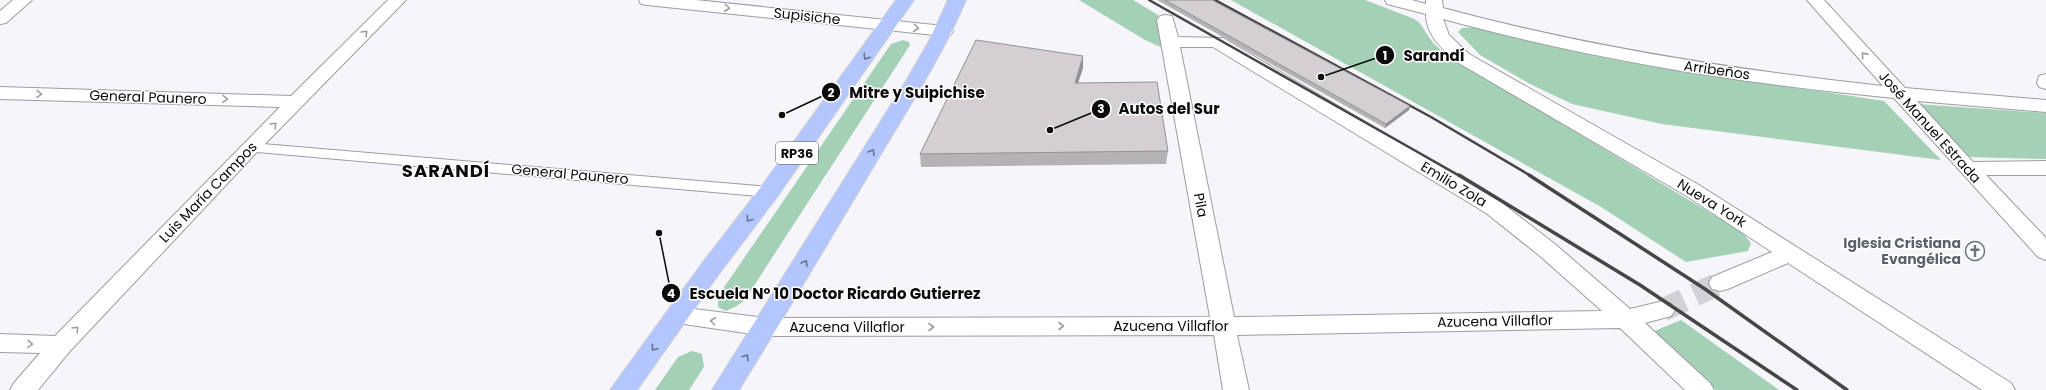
<svg xmlns="http://www.w3.org/2000/svg" width="2046" height="390" font-family="Poppins,sans-serif">
<rect width="100%" height="100%" fill="#f5f5fa"/>
<g fill="#a4d1b5">
<path d="M1079,0H1133L1158,15L1163,48L1145,40Z"/>
<path d="M1231,0H1365L1412,18L1419,22L1433,43L1443,52L1742,232L1751,243L1748,251L1686,262L1601,207Z"/>
<path d="M1477,27L1615,60L1884,101L1941,160L1662,124L1572,104L1530,84L1480,55L1458,32L1462,28Z"/>
<path d="M903,40L909,42L910,45L744,301L735,307L726,311L718,307V296L891,44Z"/>
<path d="M1917,104L2046,113V159L1966,157Z"/>
<path d="M1681,320L1779,390H1716L1652,332Z"/>
<path d="M692,351L702,354L704,367L689,390H655L678,357Z"/>
</g>
<g fill="none" stroke-linecap="round" stroke-linejoin="round">
<path stroke="#d2d2d6" stroke-width="23" stroke-dasharray="23 12" stroke-linecap="butt" d="M1663,310L1720,283"/>
<defs>
<path id="pedestrian" d="M250,143L769,187L775,188L777,192L775,196L769,197L245,151L242,148L245,145Z"/>
<g id="minor">
<path d="M13,0H32L6,23L0,24V11Z"/>
<path d="M388,0H406L257,152L70,351L38,390H10L14,383L40,353L0,352V334L55,336L280,107L0,99V87L291,96Z"/>
<path d="M639,0H696L944,26L950,27L953,31L950,35L944,36L647,5L641,4Z"/>
<path d="M1385,0H1412L1426,4V0H1442L1443,8C1587,47 1735,70 1883,86L1807,0H1824L1905,88L2046,100V112L1917,101L1973,162L2046,161V175H1986L2046,238V260L2038,257L1894,98C1742,84 1590,59 1443,19L1449,35L1469,54L1699,185L2011,383L2015,390H1982L1788,263L1728,289L1720,291L1712,289L1709,283L1712,277L1772,252L1685,195L1457,62C1442,49 1426,35 1426,14L1387,4Z"/>
<path d="M1166,15L1172,16L1178,37L1223,38L1502,203L1556,245L1630,309L1663,301L1671,304L1675,310L1671,316L1645,323L1710,383L1714,390H1685L1620,328L1237,335L1249,390H1223L1214,335L766,336L670,322L666,316L670,310L678,307L766,318L1210,317L1157,20L1160,16ZM1180,47H1213L1486,213L1540,256L1602,311L1234,317Z"/>
<path d="M2046,74V89L2039,87L2037,83L2039,76Z"/>
</g>
<g id="primary">
<path d="M896,0H914L777,197L719,274L637,390H610L703,262L761,187Z"/>
<path d="M948,0H966C942,56 909,107 878,159C832,236 786,314 739,390H712L906,81L929,41Z"/>
</g>
</defs>
<use href="#pedestrian" stroke="#9c9da1" stroke-width="2"/>
<use href="#minor" stroke="#9c9da1" stroke-width="2"/>
<use href="#primary" stroke="#d3d3d3" stroke-width="2"/>
<use href="#pedestrian" fill="#fff" fill-rule="evenodd"/>
<use href="#minor" fill="#fff" fill-rule="evenodd"/>
<use href="#primary" fill="#b3c6fd" fill-rule="evenodd"/>
<g stroke="#464648" stroke-width="2.5">
<path d="M1149,0L1460,176"/>
<path d="M1215,0L1431,117L1531,176"/>
</g>
<g stroke="#464648" stroke-width="3.5">
<path d="M1459,175L1640,285L1797,390"/>
<path d="M1529,175L1705,289L1847,390"/>
</g>
</g>
<g fill="#b5b2b5">
<path d="M1157,0H1212L1410,106L1409,110L1385,128Z"/>
<path d="M1083,68L1078,83L1168,151L1166,164L921,167L920,154Z"/>
</g>
<g fill="#949193">
<path d="M1083,56V68L1074,95L1075,83Z"/>
<path d="M1410,106L1409,110L1385,128L1386,124Z"/>
</g>
<g fill="#d3cfd2" stroke="#949193">
<path d="M1165,0H1212L1410,106L1386,124Z"/>
<path d="M976,40L1083,56L1075,83L1157,82L1168,151L920,154Z"/>
</g>
<defs><path id="oneway-chevron" d="M-2-3.5L2.5 0L-2 3.5" fill="none" stroke-width="1.6" stroke-linecap="round" stroke-linejoin="round"/></defs>
<g stroke="#9d9d9e">
<use href="#oneway-chevron" transform="translate(727 8) rotate(6)"/>
<use href="#oneway-chevron" transform="translate(916 28) rotate(7)"/>
<use href="#oneway-chevron" transform="translate(365 33) rotate(-45)"/>
<use href="#oneway-chevron" transform="translate(1864 55) rotate(-132)"/>
<use href="#oneway-chevron" transform="translate(39 94) rotate(2)"/>
<use href="#oneway-chevron" transform="translate(225 99) rotate(2)"/>
<use href="#oneway-chevron" transform="translate(274 125) rotate(-45)"/>
<use href="#oneway-chevron" transform="translate(713 321) rotate(-173)"/>
<use href="#oneway-chevron" transform="translate(1061 326)"/>
<use href="#oneway-chevron" transform="translate(931 327)"/>
<use href="#oneway-chevron" transform="translate(76 329) rotate(-46)"/>
<use href="#oneway-chevron" transform="translate(30 344) rotate(2)"/>
</g>
<g stroke="#677291">
<use href="#oneway-chevron" transform="translate(866 57) rotate(125)"/>
<use href="#oneway-chevron" transform="translate(872 152) rotate(-59)"/>
<use href="#oneway-chevron" transform="translate(749 219) rotate(127)"/>
<use href="#oneway-chevron" transform="translate(805 263) rotate(-59)"/>
<use href="#oneway-chevron" transform="translate(654 348) rotate(126)"/>
<use href="#oneway-chevron" transform="translate(746 357) rotate(-57)"/>
</g>
<defs>
<symbol id="church-ring" viewBox="-11 -11 22 22"><circle r="9.5" fill="#fff" stroke="#6b7280" stroke-width="1.5"/><path d="M-1.2-6h2.4v3.5h3.3v2.4h-3.3V6h-2.4V-.1h-3.3v-2.4h3.3Z" fill="#6b7280"/></symbol>
</defs>
<g fill-rule="evenodd">
<use href="#church-ring" x="1964" y="240" width="22" height="22"/>
</g>
<g text-anchor="middle" dominant-baseline="central" stroke-width="3" stroke-linejoin="round" paint-order="stroke">
<rect fill="#fff" stroke="#545455" stroke-width="1" x="776" y="142" width="42" height="22" rx="3"/>
<g font-size="13" font-weight="bold" fill="#0b0b0c">
<text x="797" y="153">RP36</text>
</g>
<g font-size="14" fill="#0b0b0c" stroke="#fff">
<text transform="translate(807 16) rotate(6)">Supisiche</text>
<text transform="translate(1717 70) rotate(8)">Arribeños</text>
<text transform="translate(148 97) rotate(2)">General Paunero</text>
<text transform="translate(1930 127) rotate(48)">José Manuel Estrada</text>
<text transform="translate(570 174) rotate(5)">General Paunero</text>
<text transform="translate(1454 184) rotate(31)">Emilio Zola</text>
<text transform="translate(208 192) rotate(-46)">Luis María Campos</text>
<text transform="translate(1712 203) rotate(32)">Nueva York</text>
<text transform="translate(1201 205) rotate(79)">Pila</text>
<text transform="translate(1495 321) rotate(-1)">Azucena Villaflor</text>
<text x="1171" y="326">Azucena Villaflor</text>
<text x="847" y="327">Azucena Villaflor</text>
</g>
<g font-size="14" font-weight="bold" fill="#5b616d" stroke="#fff" text-anchor="end">
<text x="1961" y="243">Iglesia Cristiana<tspan x="1961" dy="16">Evangélica</tspan></text>
</g>
<g font-size="18" font-weight="bold" letter-spacing="1" fill="#0b0b0c" stroke="#fff">
<text x="446" y="170">SARANDÍ</text>
</g>
</g>
<path fill="none" stroke="#0b0b0c" stroke-width="1.5" d="M1321 77L1385 55M782 115L831 92M1050 130L1101 109M659 233L671 293"/>
<g fill="#0b0b0c" stroke="#fff" stroke-width="1.5">
<circle cx="1321" cy="77" r="4"/>
<circle cx="782" cy="115" r="4"/>
<circle cx="1050" cy="130" r="4"/>
<circle cx="659" cy="233" r="4"/>
<circle cx="1385" cy="55" r="10"/>
<circle cx="831" cy="92" r="10"/>
<circle cx="1101" cy="109" r="10"/>
<circle cx="671" cy="293" r="10"/>
</g>
<g font-size="12" text-anchor="middle" font-weight="bold" fill="#fff">
<text x="1385" y="60">1</text>
<text x="831" y="97">2</text>
<text x="1101" y="113">3</text>
<text x="671" y="298">4</text>
</g>
<g font-size="15" text-anchor="middle" font-weight="bold" fill="#0b0b0c" stroke="#fff" stroke-width="3" stroke-linejoin="round" paint-order="stroke">
<text x="1434" y="61">Sarandí</text>
<text x="917" y="98">Mitre y Suipichise</text>
<text x="1169" y="114">Autos del Sur</text>
<text x="835" y="299">Escuela Nº 10 Doctor Ricardo Gutierrez</text>
</g>
</svg>
